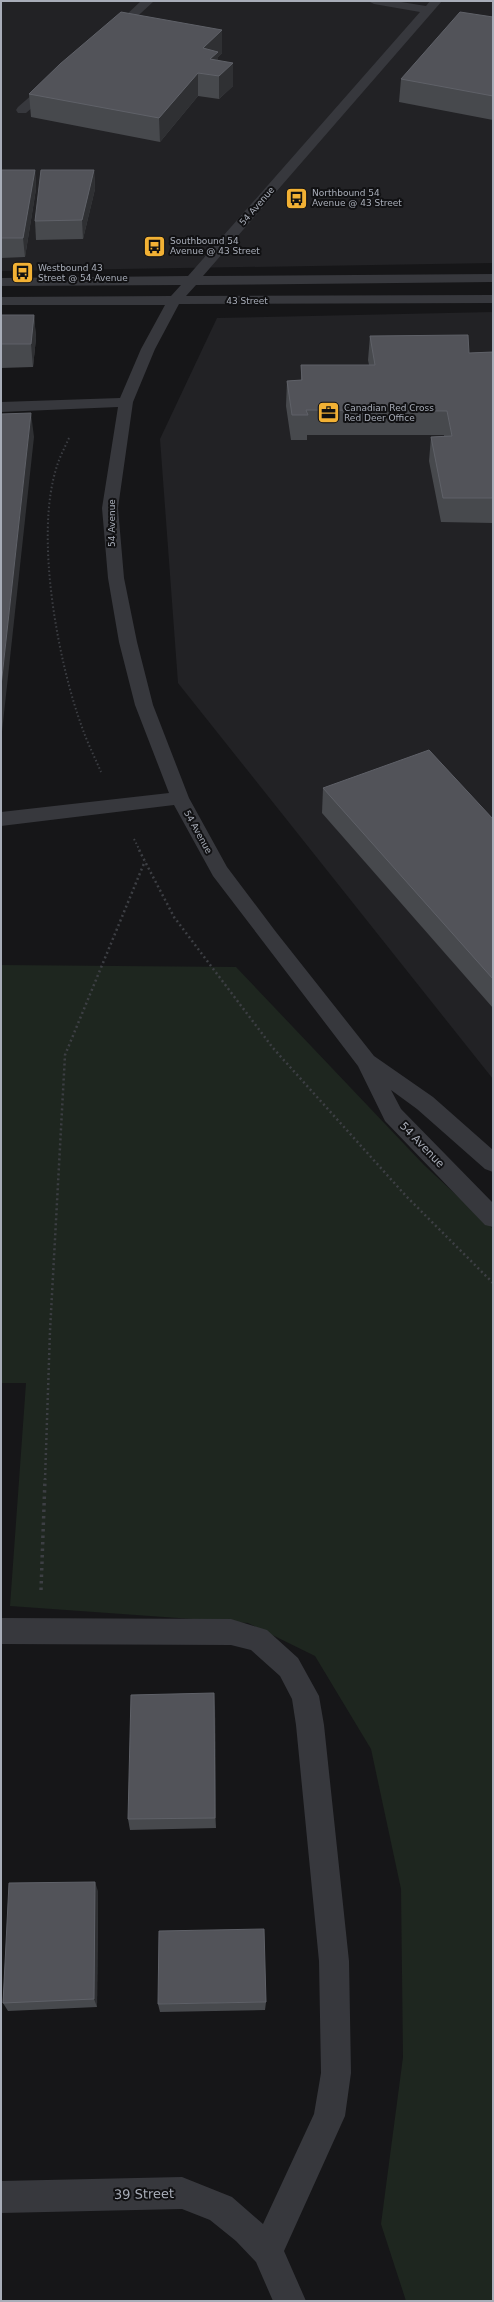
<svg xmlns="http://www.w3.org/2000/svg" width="494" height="2302" font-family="'DejaVu Sans',sans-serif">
<rect width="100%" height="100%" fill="#161618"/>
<g fill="#222225">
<path d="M1,1H493V263L1,271Z"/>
<path d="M493,312V1079L178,683L160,439L217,318Z"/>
</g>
<path fill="#1e261f" d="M1,965L236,967L424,1165L493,1229V2301H406L381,2224L403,2057L401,1889L371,1749L315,1656L248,1623L10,1606L26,1383H1Z"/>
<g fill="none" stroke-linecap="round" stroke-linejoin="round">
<g stroke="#3d3f44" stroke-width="2" stroke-dasharray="1.5 2.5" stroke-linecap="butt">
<path d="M69,438C65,447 60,456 57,466C34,535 58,663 83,730C88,744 95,758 101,772"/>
<path d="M134,839L140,851"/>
</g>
<g stroke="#3d3f44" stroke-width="2.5" stroke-dasharray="2 3" stroke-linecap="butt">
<path d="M139,850L174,917L273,1048L406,1196L493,1283"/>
<path d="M45,1480L50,1331L65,1055L145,861"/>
</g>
<path stroke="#3d3f44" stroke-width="3.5" stroke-dasharray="2.5 4" stroke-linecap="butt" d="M41,1590L45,1479"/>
<g fill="#37383d" fill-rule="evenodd">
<path d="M141,1H154L114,38H106L104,36L106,34Z"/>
<path d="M368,1H395L426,6L430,1H442L203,276L493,274V282L196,285L186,296L493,295V303L179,304L155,349L133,402L118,508L124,578L137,642L153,705L189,798L227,867L276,932L374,1056L433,1097L493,1150V1172L485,1169L417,1109L391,1090L401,1109L493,1203V1227L485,1225L385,1121L358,1066L213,876L174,805L1,826V812L169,793L135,705L119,642L108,578L102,508L118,407L1,412V402L120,398L141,349L165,305H1V297L171,296L181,285L1,286V278L188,276L420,12L374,4Z"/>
<path d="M53,79L57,80L59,83L57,86L26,113H18L16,110L18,107L49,80Z"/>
<path d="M1,1618L231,1619L267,1630L298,1658L319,1696L324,1725L349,1961L351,2073L345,2116L284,2251L306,2301H273L256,2262L236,2241L210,2220L182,2209L1,2213V2181L182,2177L232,2197L263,2224L314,2114L321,2073L319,1961L296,1725L292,1699L280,1676L251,1650L231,1645L1,1644Z"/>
</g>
</g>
<g fill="#47494d">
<path d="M493,17V120L399,102L401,79Z"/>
<path d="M222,30V53L218,57V61L233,86L219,99L198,96L160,142L31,117L29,94Z"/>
<path d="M1,170H35L36,189L25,257L1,258Z"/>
<path d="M94,170L95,189L83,239L36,240L35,221Z"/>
<path d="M1,315H34L36,338L33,367L1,368Z"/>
<path d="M370,336L469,353L493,352V523L441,522L429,461L431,437L444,436V435H307V440H291L286,406L287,381L301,380V365H369L368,360Z"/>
<path d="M323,788L493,819V1008L322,813Z"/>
<path d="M215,1706L216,1828L130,1830L128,1819Z"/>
<path d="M98,1891L97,2007L8,2011L3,2003Z"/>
<path d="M266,2002L265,2010L160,2012L158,2004Z"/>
</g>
<g fill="#2f3033">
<path d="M222,30V53L218,57V74L203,48Z"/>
<path d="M233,63V86L219,99V76Z"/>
<path d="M198,73V96L160,142L159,118Z"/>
<path d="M35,170L36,189L25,257L23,238Z"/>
<path d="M94,170L95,189L83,239L82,220Z"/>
<path d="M34,315L36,338L33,367L31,344Z"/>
<path d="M31,413L34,437L1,741V686Z"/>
<path d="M214,1693L215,1706L216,1828L215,1818Z"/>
<path d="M95,1882L98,1891L97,2007L94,1999Z"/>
</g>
<g fill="#525359" stroke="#5f6168">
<path d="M121,12L222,30L203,48L218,52L210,59L233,63L219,76L198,73L159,118L29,94L60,64Z"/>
<path d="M460,12L493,17V96L401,79Z"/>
<path d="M1,170H35L23,238H1Z"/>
<path d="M41,170H94L82,220L35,221Z"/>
<path d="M1,315H34L31,344H1Z"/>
<path d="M468,335L469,353L493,352V498H443L431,437L452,436L447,411L306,410L308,415H292L287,381L302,380L301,365H375L370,336Z"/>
<path d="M31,413L1,686V414Z"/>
<path d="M429,750L493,819V979L323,788Z"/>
<path d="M214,1693L215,1818L128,1819L131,1695Z"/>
<path d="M95,1882L94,1999L3,2003L9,1883Z"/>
<path d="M264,1929L266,2002L158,2004L159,1931Z"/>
</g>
<defs>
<symbol id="bus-square" viewBox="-11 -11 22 22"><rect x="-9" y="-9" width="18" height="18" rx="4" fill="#f2b134" stroke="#111113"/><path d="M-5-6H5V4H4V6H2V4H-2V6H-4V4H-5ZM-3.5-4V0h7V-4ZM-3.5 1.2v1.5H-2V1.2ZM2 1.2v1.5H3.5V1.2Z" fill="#111"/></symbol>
<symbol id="office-square" viewBox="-11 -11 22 22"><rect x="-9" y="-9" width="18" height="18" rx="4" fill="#f2b134" stroke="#111113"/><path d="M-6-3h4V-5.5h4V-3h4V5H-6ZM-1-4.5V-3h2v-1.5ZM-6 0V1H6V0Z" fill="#111"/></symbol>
</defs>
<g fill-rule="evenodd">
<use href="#bus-square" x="284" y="186" width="25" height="25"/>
<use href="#bus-square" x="142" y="234" width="25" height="25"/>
<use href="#bus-square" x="10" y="260" width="25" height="25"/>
<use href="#office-square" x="316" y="400" width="25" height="25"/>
</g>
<g text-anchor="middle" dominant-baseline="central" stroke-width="4" stroke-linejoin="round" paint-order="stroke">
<g font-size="9" fill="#a8adb8" stroke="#111113" text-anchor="start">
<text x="312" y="193">Northbound 54<tspan x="312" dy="10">Avenue @ 43 Street</tspan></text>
<text x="170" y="241">Southbound 54<tspan x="170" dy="10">Avenue @ 43 Street</tspan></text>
<text x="38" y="268">Westbound 43<tspan x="38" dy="10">Street @ 54 Avenue</tspan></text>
<text x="344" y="408">Canadian Red Cross<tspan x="344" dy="10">Red Deer Office</tspan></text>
</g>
<g font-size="9" fill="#a8adb8" stroke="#111113">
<text transform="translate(257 206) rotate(-49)">54 Avenue</text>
<text x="247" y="301">43 Street</text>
<text transform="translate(112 523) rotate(-90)">54 Avenue</text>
<text transform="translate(198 832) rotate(61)">54 Avenue</text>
</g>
<g font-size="11" fill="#a8adb8" stroke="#111113">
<text transform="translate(422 1145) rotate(46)">54 Avenue</text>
</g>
<g font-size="13" fill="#a8adb8" stroke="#111113">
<text transform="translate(144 2194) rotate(-1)">39 Street</text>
</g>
</g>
<rect width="494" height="2302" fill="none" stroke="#a8adb8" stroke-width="4"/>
</svg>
